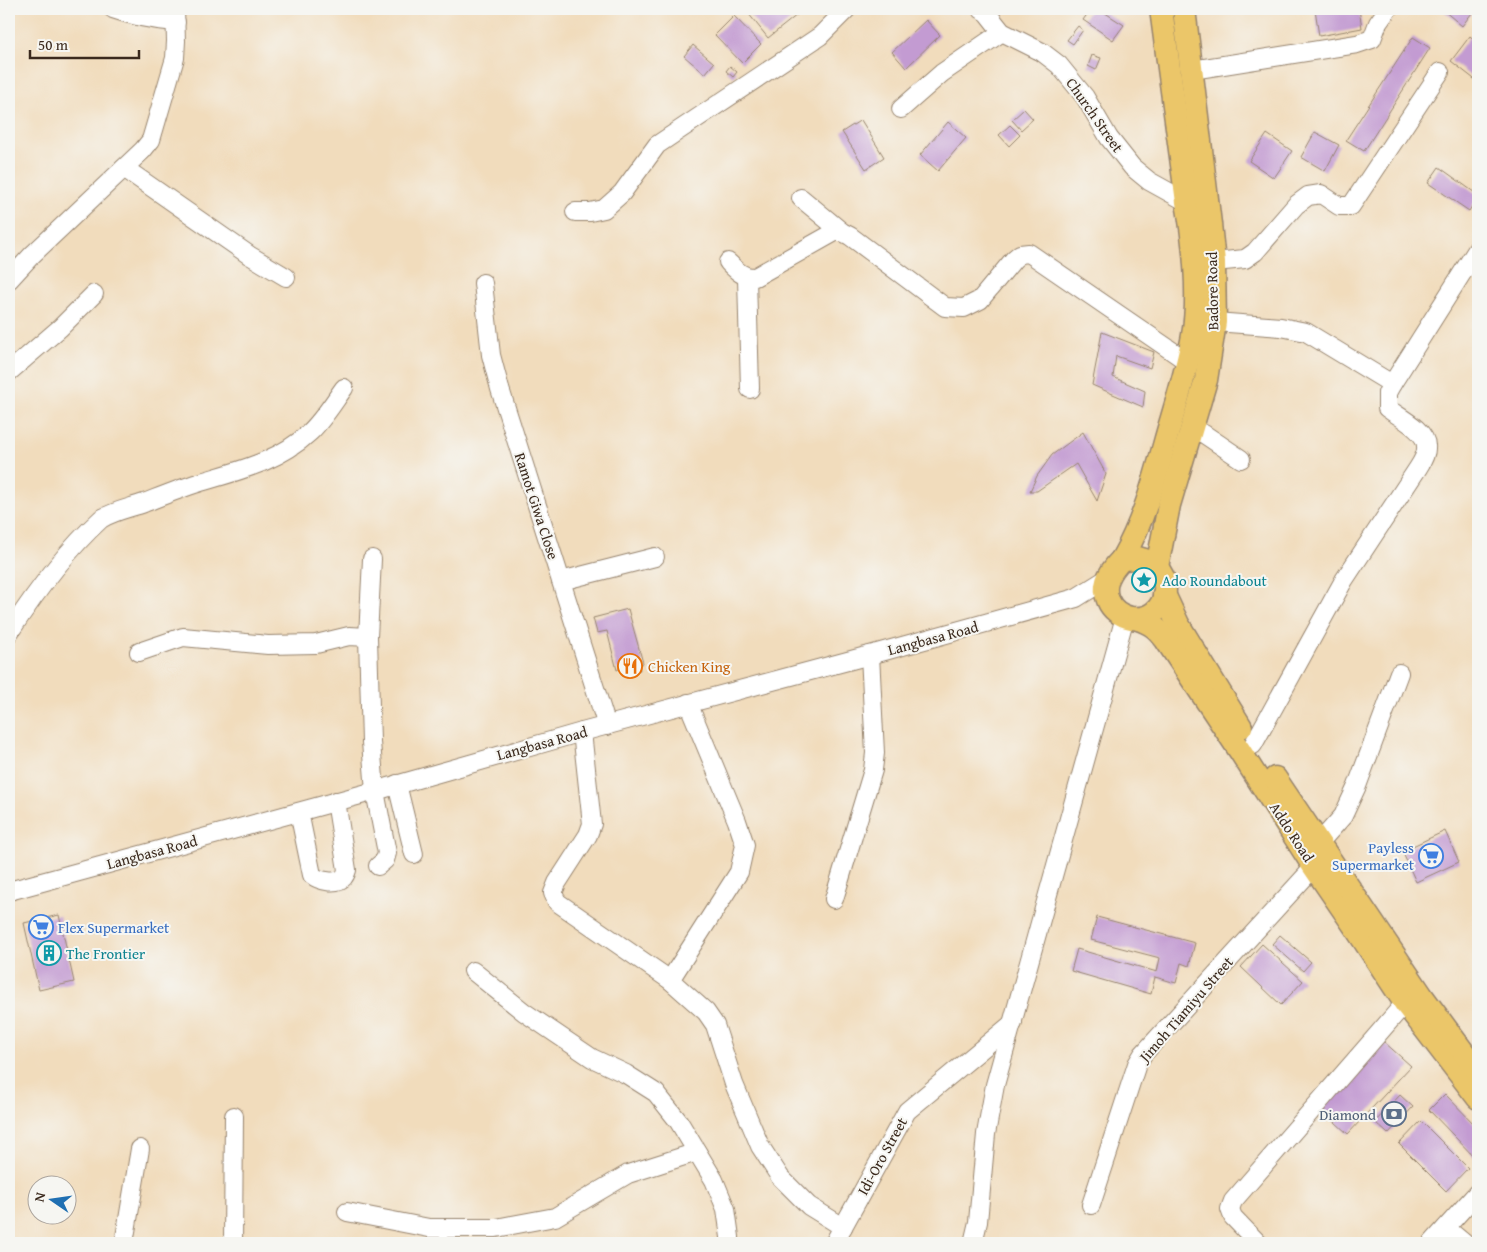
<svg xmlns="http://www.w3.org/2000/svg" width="1487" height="1252" font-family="'Gentium Book Plus',serif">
<rect width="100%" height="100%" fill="#f6f6f2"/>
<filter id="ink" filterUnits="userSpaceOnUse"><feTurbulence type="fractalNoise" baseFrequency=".02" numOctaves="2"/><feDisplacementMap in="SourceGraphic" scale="10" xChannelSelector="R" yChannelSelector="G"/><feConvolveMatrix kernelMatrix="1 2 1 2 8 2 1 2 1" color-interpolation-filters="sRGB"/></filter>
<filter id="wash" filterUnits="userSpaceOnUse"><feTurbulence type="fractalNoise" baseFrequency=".0096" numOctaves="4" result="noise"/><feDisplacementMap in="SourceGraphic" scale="20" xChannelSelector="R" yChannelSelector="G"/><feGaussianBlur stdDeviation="1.12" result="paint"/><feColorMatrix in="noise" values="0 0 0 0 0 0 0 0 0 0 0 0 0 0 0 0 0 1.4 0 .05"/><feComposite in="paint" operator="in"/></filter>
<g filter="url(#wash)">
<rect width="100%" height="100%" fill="#f1dcbc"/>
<g id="blocks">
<g fill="#c39bd2">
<path d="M752,9H801L802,11L768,38L748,13Z"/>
<path d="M1091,9H1099L1124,25L1113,40L1083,20Z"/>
<path d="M1315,9H1359L1362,28L1319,36Z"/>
<path d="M1444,9H1475L1462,26L1443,10Z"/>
<path d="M734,16L761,44L742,63L715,35Z"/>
<path d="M926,20L940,35L906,68L892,52Z"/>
<path d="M1078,26L1083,30L1073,44L1067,40Z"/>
<path d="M1470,36L1478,43V82L1451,61Z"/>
<path d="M1413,37L1430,48L1364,151L1346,140Z"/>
<path d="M693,45L714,63L705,74L684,56Z"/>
<path d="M1092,55L1101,58L1096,70L1088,66Z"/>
<path d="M730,66L737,72L733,77L726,71Z"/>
<path d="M1024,109L1033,119L1021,130L1012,120Z"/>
<path d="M861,120L884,157L866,169L842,132Z"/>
<path d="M948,122L966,138L938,171L920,155Z"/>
<path d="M1010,125L1020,135L1009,146L999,135Z"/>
<path d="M1315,132L1339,145L1325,171L1301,157Z"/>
<path d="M1267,134L1292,151L1274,178L1249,161Z"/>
<path d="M1439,167L1478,195V197L1469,211L1428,183Z"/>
<path d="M1102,332L1154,352L1150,368L1116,356L1113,377L1145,391L1143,407L1092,385Z"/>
<path d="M1083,432L1106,474L1097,501L1076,464L1037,491H1030L1037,476L1052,455Z"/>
<path d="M628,609L643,663L639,665L640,670L623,675L621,668L617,670L607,631L597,633L593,618Z"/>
<path d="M1445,831L1459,862L1416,882L1402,851Z"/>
<path d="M59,915L74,982L39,990L24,923Z"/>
<path d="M1097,917L1195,943L1189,966L1181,963L1176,983L1155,977L1151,994L1071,971L1077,949L1157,972L1160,958L1091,940Z"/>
<path d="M1280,935L1311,962L1303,971L1272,944Z"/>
<path d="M1262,944L1303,981L1281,1005L1241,967Z"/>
<path d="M1383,1041L1411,1066L1348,1134L1321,1109Z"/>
<path d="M1445,1094L1478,1128V1161L1429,1110Z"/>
<path d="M1400,1095L1413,1107L1388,1134L1375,1122Z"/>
<path d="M1421,1121L1468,1168L1446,1191L1399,1144Z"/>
</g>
</g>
</g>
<g filter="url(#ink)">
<use href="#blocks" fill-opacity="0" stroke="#96836d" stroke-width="1"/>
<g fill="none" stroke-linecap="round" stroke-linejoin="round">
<defs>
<g id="minor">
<path d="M113,9C135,17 152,20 176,22"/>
<path d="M981,9L987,13L1002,32L1042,52L1059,65L1085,97L1109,138L1132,167L1149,181L1187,202"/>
<path d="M1192,70L1357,44L1372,39L1378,23L1388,9"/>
<path d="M901,109L942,73L1002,32"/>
<path d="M124,168L249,255L286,277"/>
<path d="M801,198L842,232L850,236L945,307L964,308L980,300L1014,259L1020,254L1029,253L1188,362"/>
<path d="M575,212H590L604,209L622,193L657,145L820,36L847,9"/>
<path d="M728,262C736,270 743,278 755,277L835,232H842"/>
<path d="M1214,262L1245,259L1255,252L1296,205L1308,196L1321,194L1339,206H1351L1440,72"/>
<path d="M747,278L750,389"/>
<path d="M9,280L32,255L143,150L151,140L175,58L176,41L175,9"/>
<path d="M483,283L491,355L500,389L607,726"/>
<path d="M1215,322L1281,327L1306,332L1392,384L1387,393V408C1399,417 1426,430 1426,446C1427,454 1422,462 1418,468L1344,580L1253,745"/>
<path d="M9,372L60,328L94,294"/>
<path d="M1392,384L1478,248"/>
<path d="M1191,429L1204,434L1241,459"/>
<path d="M372,559L368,637L371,742L375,791L387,853L385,860L378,866"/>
<path d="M561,581L655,557"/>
<path d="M9,633C35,593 65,552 101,519C114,511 130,508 144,503C162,496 179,489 198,483C237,471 278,462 309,433C323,420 333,403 344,388"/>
<path d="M139,652L183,637L268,645L316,644L349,636L368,637"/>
<path d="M582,732L592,824L588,835L557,883L553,893L557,902L670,980L706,1012L715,1025L734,1084L760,1146L780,1177L809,1206L843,1227"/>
<path d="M397,784L414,854"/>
<path d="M299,812L312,875C319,881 337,885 344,877C345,877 347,870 347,870L336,801"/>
<path d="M1319,843L1343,816L1357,786L1399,673"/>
<path d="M9,891L375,791L582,732L870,655L1076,598L1108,578"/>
<path d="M834,899L873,770L875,753L870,655"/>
<path d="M473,971L524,1012L592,1058L626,1074L656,1093L679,1122L714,1180L726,1209L730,1237V1243"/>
<path d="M670,980L739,872L745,845L737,821L688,703"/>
<path d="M1091,1205L1137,1064L1143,1054L1314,867"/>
<path d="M347,1212L429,1228H496L555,1217L628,1174L697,1152"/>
<path d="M1446,1228L1464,1243"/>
<path d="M124,1243L140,1149"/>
<path d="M233,1243L234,1116"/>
<path d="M834,1243L907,1111L1013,1023"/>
<path d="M973,1243L978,1222L986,1134L995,1085L1125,617"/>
<path d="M1258,1243L1233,1217L1230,1209L1233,1201L1405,1003"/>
<path d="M1432,1243L1478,1192"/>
</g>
<g id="major">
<path d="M1138,558C1179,566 1171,623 1131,618C1121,616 1112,610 1108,600C1101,584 1111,570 1122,559Z"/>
<path d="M1122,559C1143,522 1154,482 1165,442C1175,406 1187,371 1193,335C1200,297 1194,241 1187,202L1161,9"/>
<path d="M1157,567L1169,505L1206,380L1215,322L1214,262L1210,224L1184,9"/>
<path d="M1164,594L1178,624L1241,727"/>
<path d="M1138,619C1152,624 1157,628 1166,640L1240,751L1314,867L1353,924L1405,1003L1478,1098"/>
<path d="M1275,778L1422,996L1478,1072"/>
</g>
</defs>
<use href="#minor" stroke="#96836d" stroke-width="20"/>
<use href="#major" stroke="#96836d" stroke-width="25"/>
<use href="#minor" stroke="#fff" stroke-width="18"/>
<use href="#major" stroke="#ebc669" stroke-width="22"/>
</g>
</g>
<defs>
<symbol id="sight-ring" viewBox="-11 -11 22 22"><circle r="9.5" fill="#f6f6f2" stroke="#0f9aa8" stroke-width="1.5"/><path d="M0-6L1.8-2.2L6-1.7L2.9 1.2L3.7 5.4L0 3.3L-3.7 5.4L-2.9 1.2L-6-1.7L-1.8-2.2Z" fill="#0f9aa8"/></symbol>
<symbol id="restaurant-ring" viewBox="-11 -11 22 22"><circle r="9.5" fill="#f6f6f2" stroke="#e8710a" stroke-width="1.5"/><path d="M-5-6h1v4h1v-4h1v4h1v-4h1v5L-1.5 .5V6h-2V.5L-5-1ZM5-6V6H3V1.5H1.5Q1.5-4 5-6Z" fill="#e8710a"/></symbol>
<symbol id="supermarket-ring" viewBox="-11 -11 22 22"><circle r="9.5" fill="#f6f6f2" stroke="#3f7fe0" stroke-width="1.5"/><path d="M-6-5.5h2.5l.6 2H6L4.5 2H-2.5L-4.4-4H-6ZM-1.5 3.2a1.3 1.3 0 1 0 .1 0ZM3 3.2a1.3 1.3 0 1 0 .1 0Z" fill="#3f7fe0"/></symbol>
<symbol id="building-ring" viewBox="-11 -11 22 22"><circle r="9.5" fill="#f6f6f2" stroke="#0f9aa8" stroke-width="1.5"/><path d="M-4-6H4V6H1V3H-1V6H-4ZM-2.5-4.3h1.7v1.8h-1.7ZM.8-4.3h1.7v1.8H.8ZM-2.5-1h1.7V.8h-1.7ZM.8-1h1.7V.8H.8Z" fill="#0f9aa8"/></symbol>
<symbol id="bank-ring" viewBox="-11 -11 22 22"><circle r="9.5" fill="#f6f6f2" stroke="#5c6f8a" stroke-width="1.5"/><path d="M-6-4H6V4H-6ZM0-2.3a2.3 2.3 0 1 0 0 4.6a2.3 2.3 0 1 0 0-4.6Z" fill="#5c6f8a"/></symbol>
</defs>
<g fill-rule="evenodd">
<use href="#sight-ring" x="1130" y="566" width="28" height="28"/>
<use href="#restaurant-ring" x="616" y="652" width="28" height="28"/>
<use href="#supermarket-ring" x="1417" y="842" width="28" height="28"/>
<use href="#supermarket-ring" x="27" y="913" width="28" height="28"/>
<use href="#building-ring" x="35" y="939" width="28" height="28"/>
<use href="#bank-ring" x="1380" y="1100" width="28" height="28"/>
</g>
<g text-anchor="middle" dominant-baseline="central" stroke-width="4" stroke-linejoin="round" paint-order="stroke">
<g font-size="15" fill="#3b2a1e" stroke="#f6f6f2">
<text transform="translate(1095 115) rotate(55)">Church Street</text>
<text transform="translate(1212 291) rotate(-91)">Badore Road</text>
<text transform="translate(537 506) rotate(72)">Ramot Giwa Close</text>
<text transform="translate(933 638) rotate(-15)">Langbasa Road</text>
<text transform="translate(542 743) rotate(-15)">Langbasa Road</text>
<text transform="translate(1292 832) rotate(57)">Addo Road</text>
<text transform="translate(152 852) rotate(-15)">Langbasa Road</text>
<text transform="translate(1186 1009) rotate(-49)">Jimoh Tiamiyu Street</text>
<text transform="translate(882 1156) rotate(-61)">Idi-Oro Street</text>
</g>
<g font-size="15" fill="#0d838f" stroke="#f6f6f2" text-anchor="start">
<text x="1162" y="580">Ado Roundabout</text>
<text x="66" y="953">The Frontier</text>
</g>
<g font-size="15" fill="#c56008" stroke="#f6f6f2" text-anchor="start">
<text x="648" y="666">Chicken King</text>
</g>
<g font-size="15" fill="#366cbe" stroke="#f6f6f2" text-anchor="end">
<text x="1414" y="847">Payless<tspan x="1414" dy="17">Supermarket</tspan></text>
<text x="58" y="927" text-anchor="start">Flex Supermarket</text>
</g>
<g font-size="15" fill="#4e5e75" stroke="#f6f6f2" text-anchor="end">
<text x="1376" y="1114">Diamond</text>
</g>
</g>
<rect width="1487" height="1252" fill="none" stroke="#f6f6f2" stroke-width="30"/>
<g transform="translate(52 1200) rotate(283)"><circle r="24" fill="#f6f6f2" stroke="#aba49d"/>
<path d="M0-4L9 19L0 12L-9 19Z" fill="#1f6fb2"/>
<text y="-8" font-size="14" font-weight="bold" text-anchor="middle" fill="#3b2a1e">N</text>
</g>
<path d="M30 50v8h109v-8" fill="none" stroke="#3b2a1e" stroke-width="2.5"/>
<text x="38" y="50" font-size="15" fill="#3b2a1e" stroke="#f6f6f2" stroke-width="4" paint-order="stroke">50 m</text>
</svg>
